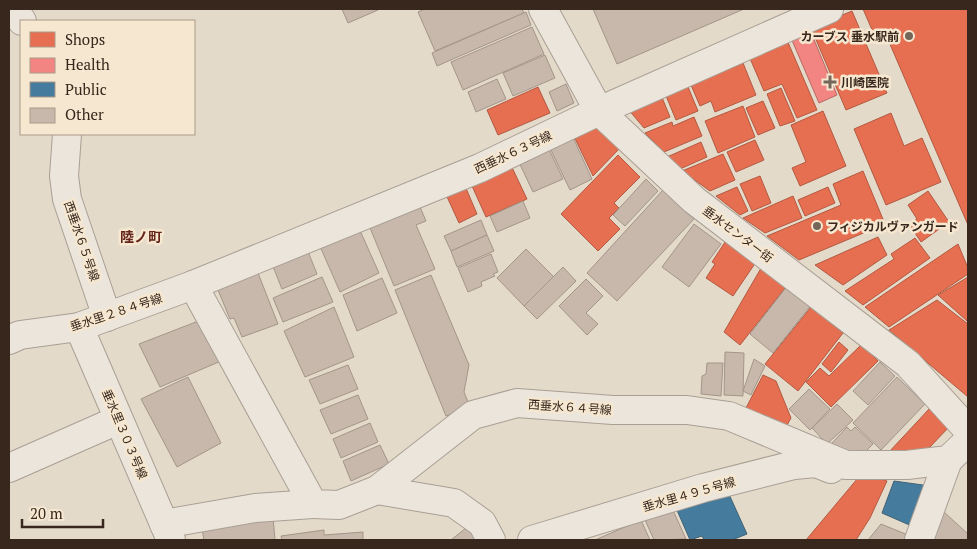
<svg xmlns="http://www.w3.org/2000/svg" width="977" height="549" font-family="'PT Serif','Noto Sans JP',serif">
<rect width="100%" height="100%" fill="#e4daca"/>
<g fill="#e76f51" stroke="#b25941">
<path d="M863,9H968V225L886,35L876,39Z"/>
<path d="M852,11L887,93L846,110L811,28Z"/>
<path d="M787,40L817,110L797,118L782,84L764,91L749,56Z"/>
<path d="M743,63L756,95L715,112L711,101L700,106L691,85Z"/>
<path d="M686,82L698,111L676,120L664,91Z"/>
<path d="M538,87L550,113L498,135L487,110Z"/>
<path d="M781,88L795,121L780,126L767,94Z"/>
<path d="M661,95L670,117L644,128L628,109Z"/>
<path d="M763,101L775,128L758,135L746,108Z"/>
<path d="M743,106L755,137L718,153L705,121Z"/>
<path d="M823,111L846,166L800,186L792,168L806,162L791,125Z"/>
<path d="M891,113L904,146L922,138L941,182L886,205L854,129Z"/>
<path d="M596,117L620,148L593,176L570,128Z"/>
<path d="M694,117L702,136L664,152L645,133L672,122L673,126Z"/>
<path d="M755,140L764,160L736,172L727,152Z"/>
<path d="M701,142L707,157L680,169L667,157Z"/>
<path d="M723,154L735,180L710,191L682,171Z"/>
<path d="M618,155L640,177L614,203L619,208L609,218L620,229L598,251L561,214Z"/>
<path d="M508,159L527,199L486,217L468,177Z"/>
<path d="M863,171L885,224L799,260L767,236L841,205L833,184Z"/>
<path d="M760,176L771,203L752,211L740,184Z"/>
<path d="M462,179L477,214L459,223L443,188Z"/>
<path d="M737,187L748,211L740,215L716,196Z"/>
<path d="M828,187L835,203L805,216L798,200Z"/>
<path d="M928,191L949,222L921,242L909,224L917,219L908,205Z"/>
<path d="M793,196L802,218L765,233L743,218Z"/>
<path d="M878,237L887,255L843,285L815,265Z"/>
<path d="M915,238L930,258L863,305L845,291L894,259L891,254Z"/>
<path d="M727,239L758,259L733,296L706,278L715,264L712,262Z"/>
<path d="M958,244L968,268V274L889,327L865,307Z"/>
<path d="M764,263L789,283L740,345L724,332Z"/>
<path d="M968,277V319L967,321L938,295Z"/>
<path d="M937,300L968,324V397L889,330Z"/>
<path d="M811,307L843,333L798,391L765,364Z"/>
<path d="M839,342L848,350L831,372L822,364Z"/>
<path d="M862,344L878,361L831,407L806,382L820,368L829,376Z"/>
<path d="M763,375L776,381L791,418L786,427L746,408Z"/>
<path d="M930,408L949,427L929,448L896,457L889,452Z"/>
<path d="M863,472L887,481L870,518L856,540H806Z"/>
</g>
<path fill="#f28482" stroke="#ba6863" d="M810,30L837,95L819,103L791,38Z"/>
<g fill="#457b9d" stroke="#416276">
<path d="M894,481L930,486L914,527L882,513Z"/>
<path d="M728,492L747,534L732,540H704L702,536L690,540L676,508Z"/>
</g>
<g fill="#c7b8ab" stroke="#a4958a">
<path d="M342,9H378V10L348,23Z"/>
<path d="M425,9H522L524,13L435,51L418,12Z"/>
<path d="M593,9H744L617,64Z"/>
<path d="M526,12L531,25L437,66L432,53Z"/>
<path d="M532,27L544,54L463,90L451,62Z"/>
<path d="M545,55L555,78L513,96L503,73Z"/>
<path d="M497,79L506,99L476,112L468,92Z"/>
<path d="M566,84L574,103L557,111L549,92Z"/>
<path d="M572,135L592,179L570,190L549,146Z"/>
<path d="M545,141L563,179L533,192L515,154Z"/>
<path d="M646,179L658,191L625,226L613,215Z"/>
<path d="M663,190L694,219L617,301L587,273Z"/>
<path d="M523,201L530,218L497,232L490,216Z"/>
<path d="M418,202L426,221L416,225L435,269L394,286L368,223Z"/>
<path d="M481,220L487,235L451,251L444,236Z"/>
<path d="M694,224L721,244L689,287L662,267Z"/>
<path d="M358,226L379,273L340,292L319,244Z"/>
<path d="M487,235L494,251L457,267L451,251Z"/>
<path d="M307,249L317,274L282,289L272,264Z"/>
<path d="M526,249L554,277L524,306L497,278Z"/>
<path d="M491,254L498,272L493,274L495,276L481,282L482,286L468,292L458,268Z"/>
<path d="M563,267L576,281L537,319L524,306Z"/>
<path d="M258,273L278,324L242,337L234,318L230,319L218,290Z"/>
<path d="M431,275L469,365L464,392L470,407L446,416L395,290Z"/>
<path d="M322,277L333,302L283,322L273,298Z"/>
<path d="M382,278L397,313L357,331L343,295Z"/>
<path d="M586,279L603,296L586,313L598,324L587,335L559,306Z"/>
<path d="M788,285L812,304L773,353L750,334Z"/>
<path d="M334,307L354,357L305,377L284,331Z"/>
<path d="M201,320L221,361L160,387L139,344Z"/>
<path d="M725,352L744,353L743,396L724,395Z"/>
<path d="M754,359L765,366L751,395L743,391Z"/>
<path d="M880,362L895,376L868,405L853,391Z"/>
<path d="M707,363H723L721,396L701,394L702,376L706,374Z"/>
<path d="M348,365L358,389L320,404L309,380Z"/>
<path d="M188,377L221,443L177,467L141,399Z"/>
<path d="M897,377L925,404L881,450L853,423Z"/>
<path d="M809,389L830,409L810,430L789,409Z"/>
<path d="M358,395L368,419L331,434L320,410Z"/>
<path d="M837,404L853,420L827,444L812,428Z"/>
<path d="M370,423L378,442L341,458L333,439Z"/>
<path d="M847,427L851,431L855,427L873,444L862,455L838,449L832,443Z"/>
<path d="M380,445L389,464L351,481L343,461Z"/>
<path d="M672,508L686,539L654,540L645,520Z"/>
<path d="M944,512L968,534V540H933Z"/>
<path d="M273,517L275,540H204L202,529Z"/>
<path d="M641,520L650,540H595Z"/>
<path d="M471,524L483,540H451Z"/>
<path d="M881,524L908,535L906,540H868Z"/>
<path d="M324,530V535L363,532V540H282L281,536Z"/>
</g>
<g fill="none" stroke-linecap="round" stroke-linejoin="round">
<defs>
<g id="minor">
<path d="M13,9L22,21"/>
<path d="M543,9L599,111L694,200L908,364L968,430"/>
<path d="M67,134L64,176L67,199L107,317"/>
<path d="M193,285L313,504L339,505L377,490L473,415L517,403L613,410H687L729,416L846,465H907L948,460L968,441"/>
<path d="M79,327L171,540"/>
<path d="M9,340L20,335L79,327L193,285L480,168L599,111L829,9"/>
<path d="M9,468L118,420"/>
<path d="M377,490L454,503L482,523L491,540"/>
<path d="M164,524L255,508L313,504"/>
<path d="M532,540L703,488L794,465L816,463L831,469"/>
<path d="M919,540L948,460"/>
</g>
</defs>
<use href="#minor" stroke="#a99f94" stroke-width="30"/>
<use href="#minor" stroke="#ece5dc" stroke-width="28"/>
</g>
<g fill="#746659" stroke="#f6e7d0" stroke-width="2">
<circle cx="909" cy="36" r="5"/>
<path d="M827.5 74.5h5v5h5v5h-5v5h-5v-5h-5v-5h5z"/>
<circle cx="817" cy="226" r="5"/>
</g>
<g text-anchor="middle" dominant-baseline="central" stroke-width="5" stroke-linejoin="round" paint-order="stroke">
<g font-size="12" font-weight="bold" fill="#37271c" stroke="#f6e7d0" text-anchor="start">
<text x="899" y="36" text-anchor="end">カーブス 垂水駅前</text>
<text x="841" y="82">川崎医院</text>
<text x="827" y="226">フィジカルヴァンガード</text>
</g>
<g font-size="12" fill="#37271c" stroke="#f6e7d0">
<text transform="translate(513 152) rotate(-25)">西垂水６３号線</text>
<text transform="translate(738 234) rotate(37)">垂水センター街</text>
<text transform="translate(82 241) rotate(71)">西垂水６５号線</text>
<text transform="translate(116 312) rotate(-18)">垂水里２８４号線</text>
<text transform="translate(570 407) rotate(4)">西垂水６４号線</text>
<text transform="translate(125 434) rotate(67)">垂水里３０３号線</text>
<text transform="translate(689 494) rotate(-16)">垂水里４９５号線</text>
</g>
<g font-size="14" font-weight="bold" fill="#64241b" stroke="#f6e7d0">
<text x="141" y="236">陸ノ町</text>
</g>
</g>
<rect width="977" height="549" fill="none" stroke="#37271c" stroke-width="20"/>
<rect x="20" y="20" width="175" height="115" fill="#f6e7d0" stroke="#aa9a88"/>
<rect x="30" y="32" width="25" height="15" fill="#e76f51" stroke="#aa9a88"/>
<text x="65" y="45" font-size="15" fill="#37271c">Shops</text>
<rect x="30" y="58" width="25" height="15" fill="#f28482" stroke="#aa9a88"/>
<text x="65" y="70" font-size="15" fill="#37271c">Health</text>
<rect x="30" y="82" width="25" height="15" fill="#457b9d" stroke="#aa9a88"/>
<text x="65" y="95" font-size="15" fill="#37271c">Public</text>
<rect x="30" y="108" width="25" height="15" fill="#c7b8ab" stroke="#aa9a88"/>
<text x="65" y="120" font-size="15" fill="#37271c">Other</text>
<path d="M22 519v8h81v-8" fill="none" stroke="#37271c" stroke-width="2.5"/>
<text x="30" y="519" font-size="15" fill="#37271c" stroke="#f6e7d0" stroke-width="4" paint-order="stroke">20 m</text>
</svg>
